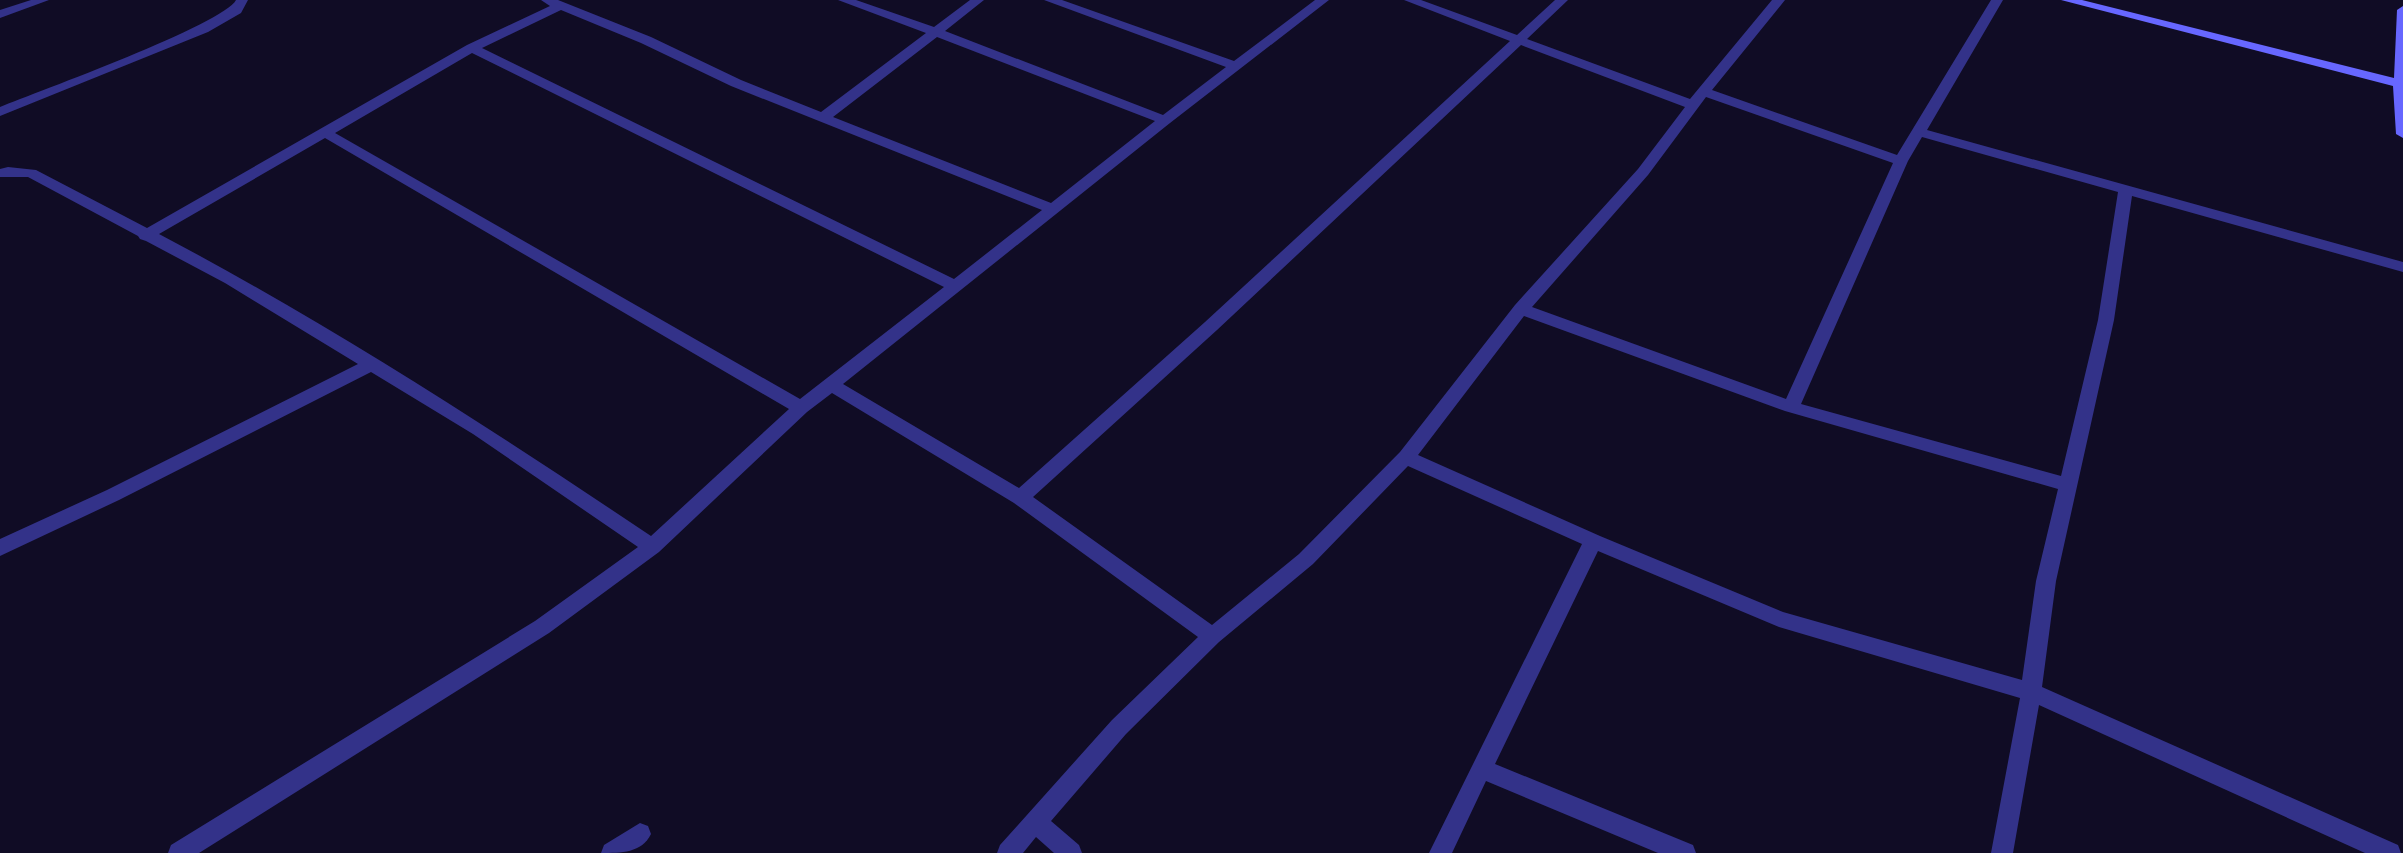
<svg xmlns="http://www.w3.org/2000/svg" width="2403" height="853" font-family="Barlow,sans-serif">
<rect width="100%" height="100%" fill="#100c25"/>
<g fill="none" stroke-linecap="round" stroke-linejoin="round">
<g fill="#333289" fill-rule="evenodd">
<path d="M31,0H49L0,18V10Z"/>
<path d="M236,0H248L241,13L208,32L0,116V107C37,92 224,24 236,0Z"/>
<path d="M541,0H558L651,37L741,80L821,112L926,33L838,0H856L934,27L970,0H984L945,31L1163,115L1226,67L1044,0H1062L1234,61L1315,0H1329L1170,123L843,384L1019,488L1205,322L1510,41L1404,0H1421L1517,35L1555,0H1568L1527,39L1690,99L1772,0H1785L1712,90L1897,155L1991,0H2003L1927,130L2403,262V272L2132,196L2114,320L2056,581L2042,687L2398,845L2401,853H2365L2039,705L2013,853H1991L2020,698L1779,627L1598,551L1495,764L1693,845L1696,853H1658L1486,781L1452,853H1429L1582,544L1408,466L1313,564L1219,642L1126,734L1051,821L1079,845L1082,853H1054L1036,837L1023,853H997L1000,845L1112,720L1198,637L1014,503L832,393L807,412L659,552L549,633L199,853H168L171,845L535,621L638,547L473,434L371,372L119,500L0,556V539L107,490L358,364L225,283L146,241L140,239L138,236L28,177H0V169L8,167L36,170L147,228L467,45L550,6ZM561,10L641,43L731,86L1042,210L954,279L482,48ZM937,37L1155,121L1051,203L833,117ZM1521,45L1685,107L1638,169L1515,305L1400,452L1299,554L1212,625L1033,497L1217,330ZM472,53L944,287L800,399L335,133ZM1706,97L1893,163L1786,399L1532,307L1648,175ZM1922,137L2118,192L2098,320L2061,476L1801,404L1908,161ZM325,138L789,409L651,536C491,429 330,324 159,234ZM1524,316L1785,411L2058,489L2036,581L2022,680L1783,612L1600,536L1418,455Z"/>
<path d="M640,823L648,826L651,834C642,853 621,853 601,853L604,845Z"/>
</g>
<path fill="#6767ff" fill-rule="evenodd" d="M2061,0H2082L2394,78L2397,10L2403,6V138L2396,134L2393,86Z"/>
</g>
</svg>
